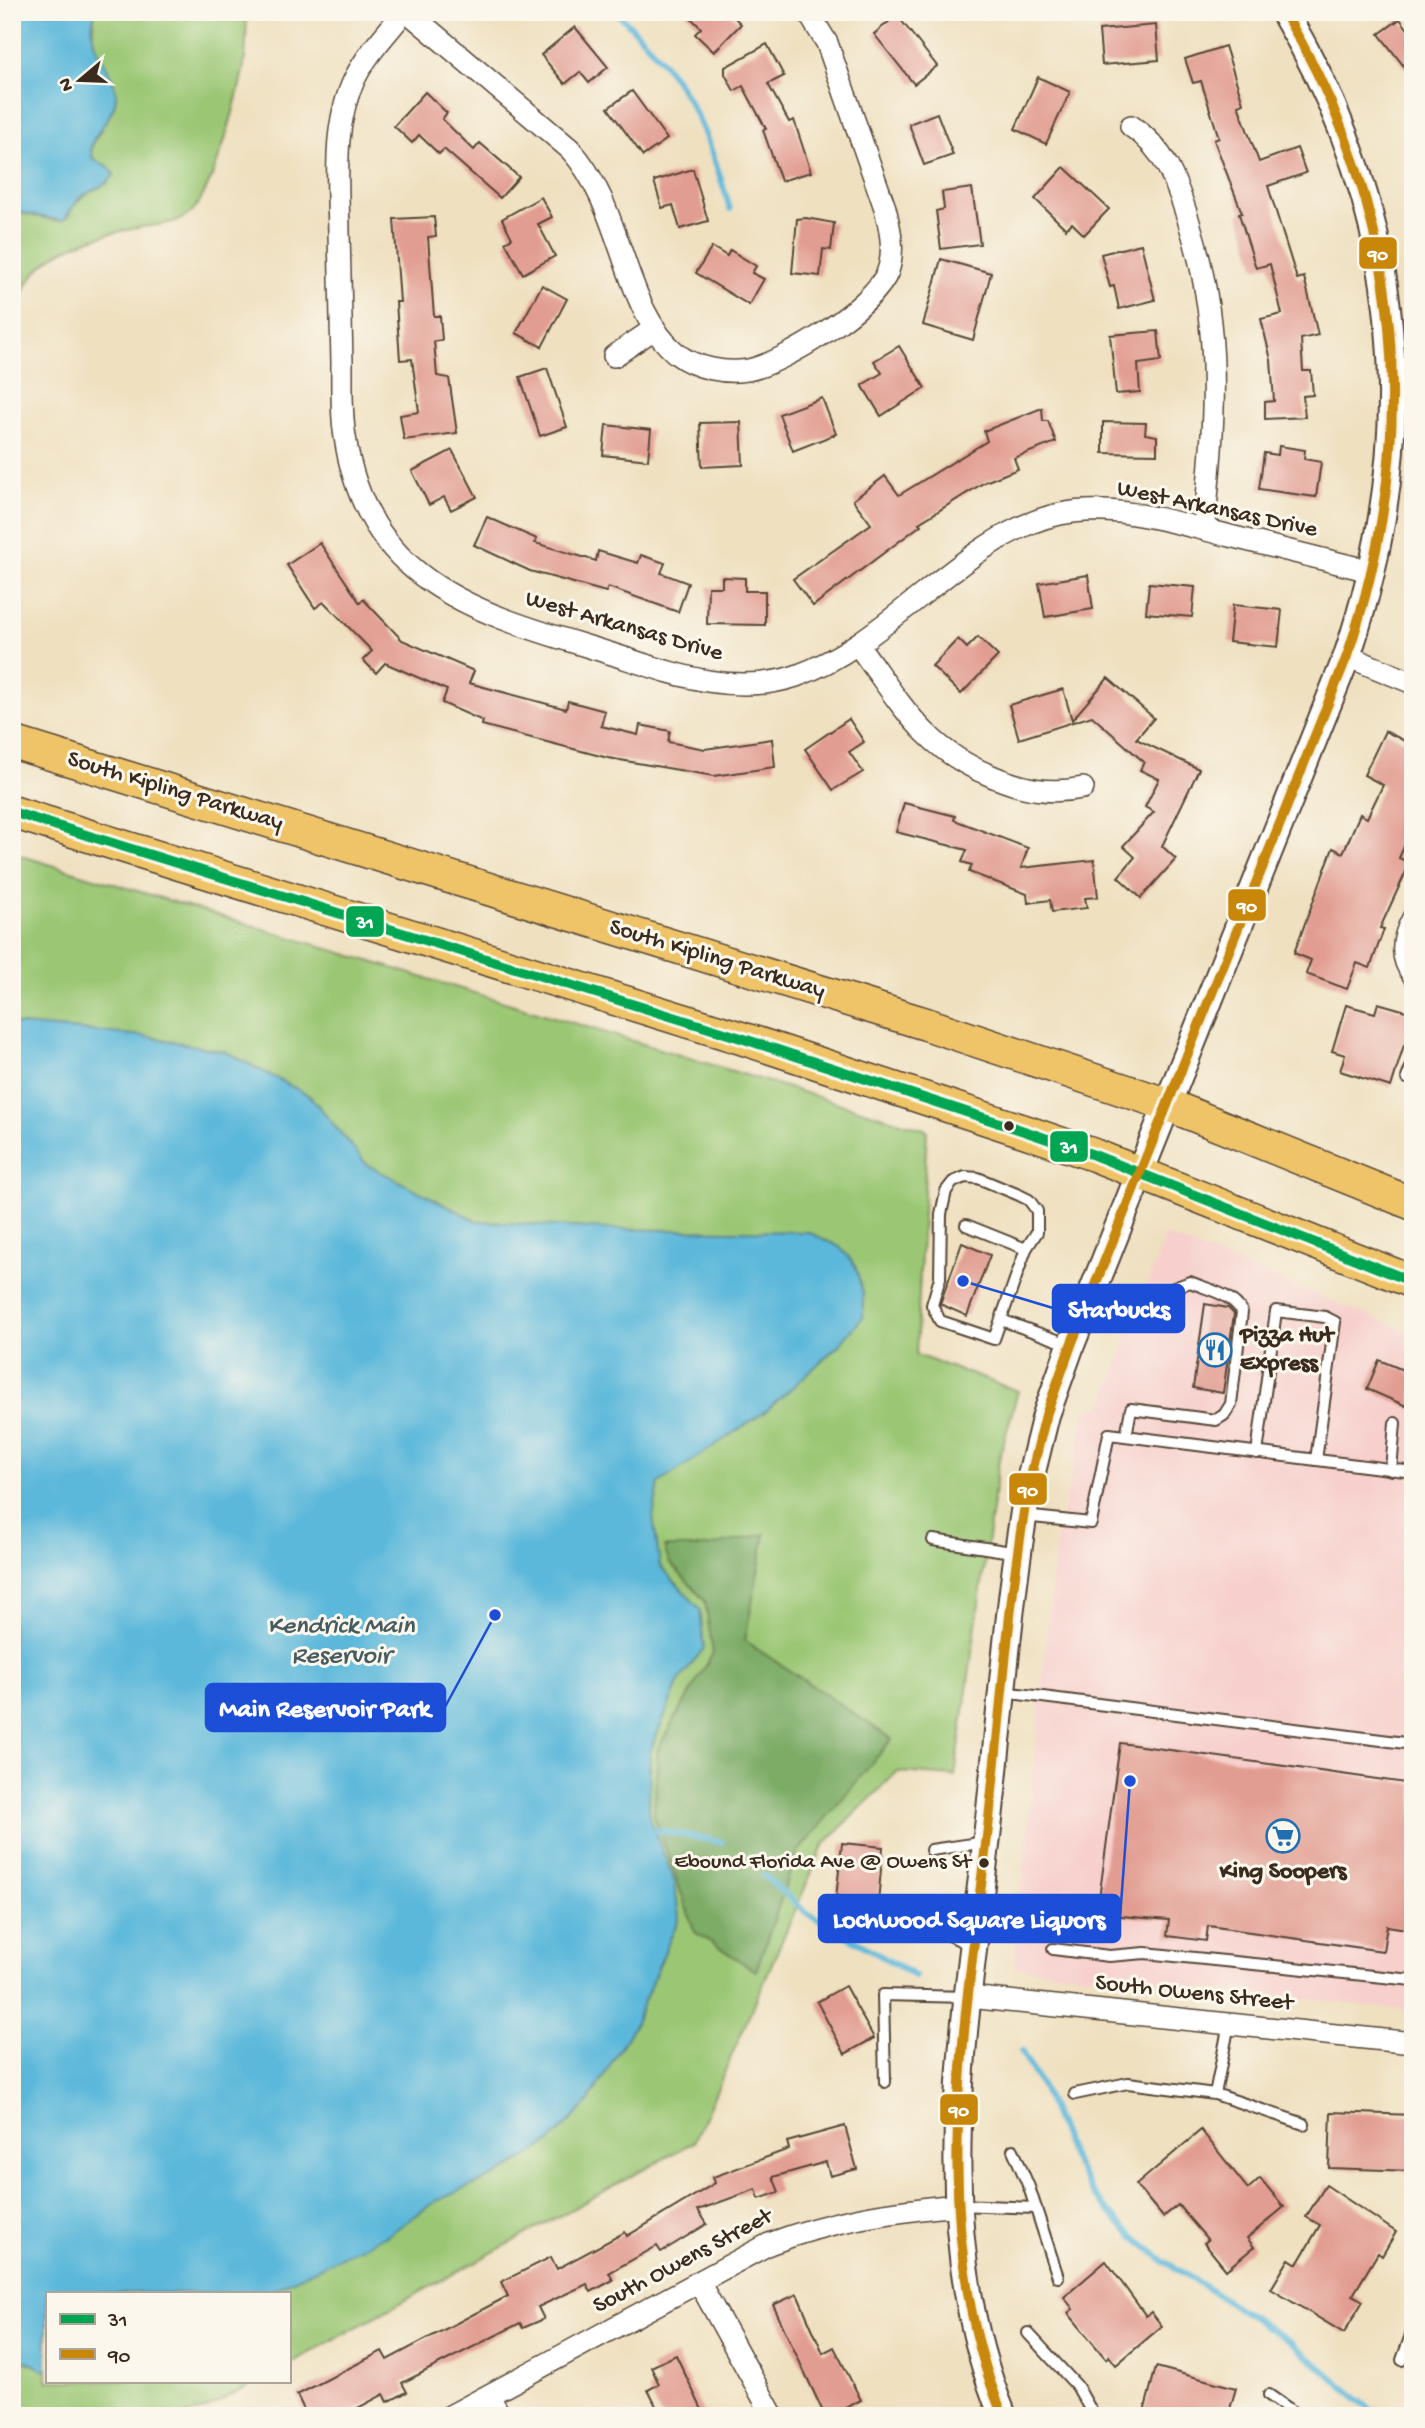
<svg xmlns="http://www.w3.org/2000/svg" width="1425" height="2428" font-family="'Gochi Hand',sans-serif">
<rect width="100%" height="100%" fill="#fbf7ec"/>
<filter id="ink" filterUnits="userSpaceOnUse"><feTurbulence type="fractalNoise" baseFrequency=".0143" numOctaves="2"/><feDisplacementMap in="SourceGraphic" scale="14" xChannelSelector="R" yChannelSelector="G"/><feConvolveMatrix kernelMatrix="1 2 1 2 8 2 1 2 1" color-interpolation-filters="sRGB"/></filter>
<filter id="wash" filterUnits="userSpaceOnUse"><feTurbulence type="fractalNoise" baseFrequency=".00686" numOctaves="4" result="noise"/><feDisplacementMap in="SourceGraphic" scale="28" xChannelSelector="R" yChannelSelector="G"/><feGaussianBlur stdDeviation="1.57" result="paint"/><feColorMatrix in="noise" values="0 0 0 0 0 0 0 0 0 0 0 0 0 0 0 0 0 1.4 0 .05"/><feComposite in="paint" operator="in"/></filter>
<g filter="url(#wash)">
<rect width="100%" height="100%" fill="#efe0c0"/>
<path fill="#f7d0cd" d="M1165,1235L1413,1333V2011L1014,1967L1056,1544L1086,1409L1102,1406Z"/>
<g fill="#9bc775" stroke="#6b784a" stroke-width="2">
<path d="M95,12H247C246,31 247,52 243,71C236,103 213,196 188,215C175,224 157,225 142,227C78,239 26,253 12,325V211L57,221L68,217C75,197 90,192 107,183L109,167L93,159C89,147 94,140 101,130L92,36Z"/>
<path d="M12,853L927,1130L916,1355L1018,1391L999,1459L955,1776L897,1772L824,1844L694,2142L289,2364V2293H47V2381H258L207,2409L184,2416H12Z"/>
</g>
<path fill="#7cac66" stroke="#5c6b42" stroke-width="2" d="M765,1534L745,1641L892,1739L797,1853L756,1971L695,1932L654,1815L658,1748L713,1653L705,1601L669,1562L664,1547H707Z"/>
<g fill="#5cb8da" stroke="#4c717c" stroke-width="2">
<path d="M12,12H95C83,50 113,62 116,94C117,114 96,129 91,147L93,159L109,167L114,175L107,183L80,197L63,221L12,211Z"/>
<path d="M12,1024L145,1036L226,1052L310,1096L367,1165L477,1221L605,1229L808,1232L840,1247L855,1265L863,1293V1317L839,1345L766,1411L659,1483L653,1516L660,1566L700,1609L704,1648L679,1681L650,1751L649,1817L675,1883L679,1918L634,2025L587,2104L549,2143L497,2175L436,2201L391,2233L266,2293H47V2371L12,2355Z"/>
</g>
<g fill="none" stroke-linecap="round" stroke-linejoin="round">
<g stroke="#5cb8da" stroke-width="6">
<path d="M616,12C685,77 704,120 730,209"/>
<path d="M655,1830L722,1842"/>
<path d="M763,1875L806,1912L915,1976"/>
<path d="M1021,2051L1043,2089L1073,2160L1094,2195L1124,2228L1160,2258L1292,2343L1378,2416"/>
</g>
</g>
<g id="blocks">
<g fill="#e29d92">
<path d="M685,12H729L741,24L714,52L695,34L701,28Z"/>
<path d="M897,15L937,66L914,84L874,34Z"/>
<path d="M1400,19L1413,36V78L1379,34Z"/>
<path d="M1156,25L1159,60L1102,65L1099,30Z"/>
<path d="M575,27L608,67L589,83L580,72L565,84L541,55Z"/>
<path d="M767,44L784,76L768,84L789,122L794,120L811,172L781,181L763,130L766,129L743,86L734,91L725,74V67Z"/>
<path d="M1225,46L1243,103L1238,105L1259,162L1297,148L1306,173L1268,186L1297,279L1304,277L1318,335L1301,339L1303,371H1311L1313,395L1303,396L1305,417L1265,419V402L1274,401L1271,360L1261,319L1282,314L1270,264L1256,268L1239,214L1242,213L1214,140L1219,138L1201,81L1193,83L1185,59Z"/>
<path d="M1038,77L1070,92L1046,144L1015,129Z"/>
<path d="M632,91L667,139L643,156L608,108Z"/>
<path d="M425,92L447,113L442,119L474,150L480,143L519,177L500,198L444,149L439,154L419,135L412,143L394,126Z"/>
<path d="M937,113L953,155L924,165L909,124Z"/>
<path d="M1064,167L1109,209L1084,235L1072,223L1066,229L1035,199Z"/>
<path d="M693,169L708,221L680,229L673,205L662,208L654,181Z"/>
<path d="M972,188L980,244L941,249L936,211L944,209L942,192Z"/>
<path d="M541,197L552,217L538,224L555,256L523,274L505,242L512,238L502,219Z"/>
<path d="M434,217L436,236L428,237L434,316H440L442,340L434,341L437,376L449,378L457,433L404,440L400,415L419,412L412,359L400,360L396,302H400L394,219Z"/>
<path d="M806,218L834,223L831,250L823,249L820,276L792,273L797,219Z"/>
<path d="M1141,244L1155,300L1119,309L1114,286L1110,287L1101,254Z"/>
<path d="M712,247L727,256L730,250L756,266L752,273L764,279L749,305L696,273Z"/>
<path d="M941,259L991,273L973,340L923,325Z"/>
<path d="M542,285L567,299L542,347L516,333Z"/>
<path d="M1158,331L1161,361L1138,364L1140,392L1116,394L1110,335Z"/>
<path d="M899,346L925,388L881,416L862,385L882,373L874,361Z"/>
<path d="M547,368L567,427L540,436L520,377Z"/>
<path d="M822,398L836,434L793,451L779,414Z"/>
<path d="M1042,408L1043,421H1048L1056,442L1014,458L1018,469L985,482L919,523L921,525L813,606L793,579L871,524L853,500L885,476L899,495L987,441L984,431Z"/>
<path d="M741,422L743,465L702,467L700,423Z"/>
<path d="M1103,422L1146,423L1145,434L1157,436V454L1103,453Z"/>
<path d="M606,425L651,430L648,460L603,455Z"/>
<path d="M1279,446L1305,450L1304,459L1321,462L1316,497L1259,489L1264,453L1278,455Z"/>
<path d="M452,450L477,497L451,510L444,497L429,505L412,471Z"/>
<path d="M487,517L537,539L535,543L596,561L598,551L638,563L641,555L665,563L661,573L688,583L678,612L608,587L606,592L530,571L474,545Z"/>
<path d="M320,543L360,603L363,599L402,640L474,671L469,683L566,709L568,701L605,711L601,726L638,735L640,725L670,731L668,742L705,749L772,739L775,767L714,776L608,758L482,725L483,721L442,703L447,690L385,663L376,673L363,660L372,651L324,602L315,608L287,565Z"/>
<path d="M1088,575L1093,609L1045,617L1039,583Z"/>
<path d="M722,577L745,578V591H765V625L707,624L708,587H722Z"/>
<path d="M1149,583L1195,587L1192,617L1146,613Z"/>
<path d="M1233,605L1282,610L1278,647L1229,642Z"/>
<path d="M978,637L998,656L961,694L932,666L958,639L967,648Z"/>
<path d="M1108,678L1154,718L1136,739L1199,769L1162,846L1176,859L1141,898L1118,877L1135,857L1123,846L1154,812L1145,807L1159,779L1140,770L1144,762L1092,716L1019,739L1009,705L1063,689L1072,720Z"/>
<path d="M849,719L864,742L849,752L863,772L833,790L805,749Z"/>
<path d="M1385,731L1413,745V826L1399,858L1410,863L1380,928L1384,929L1370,968L1357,963L1347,989L1306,974L1311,960L1294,953L1333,848L1343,853L1360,814L1367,818L1383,785L1364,775Z"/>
<path d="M904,803L955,816L954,820L1028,848L1021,868L1094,860L1098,897L1085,898L1087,908L1052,912L1050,900L1028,903L1027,894L969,872L972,865L962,862L967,850L896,832Z"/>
<path d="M1378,1003L1413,1013V1029L1408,1046L1404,1045L1391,1087L1340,1071L1345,1055L1332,1051L1346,1005L1375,1013Z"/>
<path d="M962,1243L990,1255L967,1316L940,1304Z"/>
<path d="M1205,1304L1228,1308L1234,1314L1223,1393L1193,1388Z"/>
<path d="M1379,1360L1413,1374V1409L1367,1389Z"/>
<path d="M1120,1743L1413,1784V1930L1387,1926L1383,1951L1208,1926L1206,1941L1167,1936L1169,1920L1097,1914Z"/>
<path d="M842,1843L883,1847L878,1903L836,1898Z"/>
<path d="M845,1986L874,2038L845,2054L817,2002Z"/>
<path d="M1331,2112L1413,2115V2171L1329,2168Z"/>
<path d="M845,2126L857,2169L830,2176L826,2162L773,2177L779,2192L759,2199L756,2189L698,2210L707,2224L661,2252L657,2246L609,2273L613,2280L591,2292L587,2284L538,2307L544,2319L523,2328L520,2323L402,2383L407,2392L388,2402L384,2394L343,2416H307L297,2395L382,2351L387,2360L508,2296L501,2282L551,2257L557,2269L625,2232L627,2236L715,2183L713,2177L789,2149L787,2142Z"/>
<path d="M1201,2130L1248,2189L1260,2178L1284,2207L1247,2238L1254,2247L1226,2270L1204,2243L1208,2240L1178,2205L1163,2217L1136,2185Z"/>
<path d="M1326,2185L1396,2232L1382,2256L1378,2253L1353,2295L1363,2301L1344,2333L1271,2289L1289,2259L1297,2264L1320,2225L1306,2217Z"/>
<path d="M1106,2261L1146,2316L1151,2312L1162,2326L1116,2365L1109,2356L1106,2359L1068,2313L1073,2309L1064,2297Z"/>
<path d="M797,2294L823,2353L834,2347L861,2400L831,2416H825L773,2305Z"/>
<path d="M676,2355L705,2416H661L648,2390L659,2384L651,2367Z"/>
<path d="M1156,2367L1236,2388L1228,2416H1143Z"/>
</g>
</g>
</g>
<g filter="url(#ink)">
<use href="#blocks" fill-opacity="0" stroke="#564536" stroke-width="2"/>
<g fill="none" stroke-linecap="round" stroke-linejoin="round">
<defs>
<g id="service">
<path d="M1407,1078L1413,1062"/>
<path d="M965,1177L978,1178L1019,1195L1029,1200L1037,1211V1232L1026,1249L994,1339L940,1321L932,1305L940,1278L941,1214L946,1191L953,1182Z"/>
<path d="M966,1225L1026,1249"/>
<path d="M1001,1320L1071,1345"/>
<path d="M1126,1436L1131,1409L1216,1420L1224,1415L1231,1404L1242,1312C1232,1294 1209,1290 1190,1282L1174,1288"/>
<path d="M1257,1453L1276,1311L1325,1317L1335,1322L1316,1460"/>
<path d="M1391,1470L1395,1423"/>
<path d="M1023,1516L1091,1523L1109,1434L1413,1472"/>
<path d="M933,1540L1018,1553"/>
<path d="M1003,1692L1413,1744"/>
<path d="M931,1850L986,1842"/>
<path d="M929,1925L972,1946"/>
<path d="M1053,1949L1109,1956L1145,1953L1413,1980"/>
<path d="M1229,2024L1215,2094L1304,2124"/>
<path d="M885,2082L883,1995L968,1997"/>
<path d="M1075,2094L1128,2083L1215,2094"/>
<path d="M1013,2150L1029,2187L1058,2277"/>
<path d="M958,2205L1036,2208"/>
<path d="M1028,2333L1077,2386L1094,2416"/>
<path d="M1402,2360L1413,2330"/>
<path d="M1269,2395L1299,2416"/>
</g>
<g id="minor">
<path d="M404,12C387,33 367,54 355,78C332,125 338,181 339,232C340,276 341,319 342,363C342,388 341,413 345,437C368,590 487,615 612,654C671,673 733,697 796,676C891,643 966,533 1060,514C1117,503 1176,523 1230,536C1278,548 1326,560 1374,572"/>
<path d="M408,12L570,149C624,208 622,309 677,354C695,368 726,374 748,370C785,363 875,306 888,271C895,250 890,228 885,208L827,43L808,12"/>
<path d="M1131,126C1165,149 1176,181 1188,219C1223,328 1215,418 1204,529"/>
<path d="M614,356L654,329"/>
<path d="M858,645C901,703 923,749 994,777C1025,790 1050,794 1083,788"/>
<path d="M1347,656L1413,683"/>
<path d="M1413,918C1402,938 1399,957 1413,975"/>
<path d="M969,1997L1413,2043"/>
<path d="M699,2282L773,2416"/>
<path d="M489,2396L500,2416"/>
<path d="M450,2416L769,2244C835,2219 888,2212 958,2205"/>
</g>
<path id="tertiary" d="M1003,2416C924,2226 967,2015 989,1819C1001,1709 1009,1597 1028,1488L1046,1415L1071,1345L1347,656C1422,435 1405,214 1284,12"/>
<g id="primary">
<path d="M12,742L926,1024L1166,1104L1413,1204"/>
<path d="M12,812L741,1038L1027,1132L1094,1155L1413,1282"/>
</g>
</defs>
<use href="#service" stroke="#564536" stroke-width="14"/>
<use href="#minor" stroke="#564536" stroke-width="24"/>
<use href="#tertiary" stroke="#564536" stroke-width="30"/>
<use href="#primary" stroke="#564536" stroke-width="35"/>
<use href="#service" stroke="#fff" stroke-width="10"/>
<use href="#minor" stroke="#fff" stroke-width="21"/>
<use href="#tertiary" stroke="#fff" stroke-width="26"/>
<use href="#primary" stroke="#efc469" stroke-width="32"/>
<defs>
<path id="bus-1" d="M12,812L741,1038L1027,1132L1094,1155L1413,1282"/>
<path id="bus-2" d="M1003,2416C924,2226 967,2015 989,1819C1001,1709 1009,1597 1028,1488L1046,1415L1071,1345L1347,656C1422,435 1405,214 1284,12"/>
</defs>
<use href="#bus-1" stroke="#fbf7ec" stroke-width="16"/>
<use href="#bus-2" stroke="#fbf7ec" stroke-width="16"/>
<use href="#bus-1" stroke="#00a651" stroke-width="10"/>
<use href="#bus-2" stroke="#c88708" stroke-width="10"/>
</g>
</g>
<defs>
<symbol id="restaurant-ring" viewBox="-11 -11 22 22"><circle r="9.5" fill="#fbf7ec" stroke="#1f6fb2" stroke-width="1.5"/><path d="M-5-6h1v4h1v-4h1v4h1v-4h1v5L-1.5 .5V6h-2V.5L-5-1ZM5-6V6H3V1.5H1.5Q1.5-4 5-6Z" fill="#1f6fb2"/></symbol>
<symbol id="supermarket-ring" viewBox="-11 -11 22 22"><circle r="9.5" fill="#fbf7ec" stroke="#1f6fb2" stroke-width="1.5"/><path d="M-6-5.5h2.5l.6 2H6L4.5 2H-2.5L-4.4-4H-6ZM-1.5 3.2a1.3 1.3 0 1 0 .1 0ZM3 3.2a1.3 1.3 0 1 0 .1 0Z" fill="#1f6fb2"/></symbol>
</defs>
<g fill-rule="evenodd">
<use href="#restaurant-ring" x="1196" y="1331" width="38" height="38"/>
<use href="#supermarket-ring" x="1264" y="1817" width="38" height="38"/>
</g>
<g fill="#3b2a1e" stroke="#fbf7ec" stroke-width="2.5">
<circle cx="1009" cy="1126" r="6"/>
<circle cx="984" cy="1863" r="6"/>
</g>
<g text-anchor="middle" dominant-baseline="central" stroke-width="6" stroke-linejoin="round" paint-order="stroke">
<g font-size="22" fill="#3b2a1e" stroke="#fbf7ec" text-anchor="end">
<text x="971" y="1863">Ebound Florida Ave @ Owens St</text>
</g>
<g font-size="24" fill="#3b2a1e" stroke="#fbf7ec">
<text transform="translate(1217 510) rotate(12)">West Arkansas Drive</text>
<text transform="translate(624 627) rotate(16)">West Arkansas Drive</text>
<text transform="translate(175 792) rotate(17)">South Kipling Parkway</text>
<text transform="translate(717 960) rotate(17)">South Kipling Parkway</text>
<text transform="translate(1194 1994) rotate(6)">South Owens Street</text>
<text transform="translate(683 2262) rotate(-28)">South Owens Street</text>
</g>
<g font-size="24" font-weight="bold" fill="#3b2a1e" stroke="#fbf7ec" text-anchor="start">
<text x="1240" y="1336">Pizza Hut<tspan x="1240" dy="28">Express</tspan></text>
<text x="1283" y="1872" text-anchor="middle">King Soopers</text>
</g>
<g font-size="26" font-style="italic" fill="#475c60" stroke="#fbf7ec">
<text x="341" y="1627">Kendrick Main<tspan x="341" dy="30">Reservoir</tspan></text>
</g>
</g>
<path fill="none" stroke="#1d4ed8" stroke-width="2.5" d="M963 1281L1053 1308M495 1615L445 1707M1130 1781L1120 1918"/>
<g fill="#1d4ed8" stroke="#fbf7ec" stroke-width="2.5">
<circle cx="963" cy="1281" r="7"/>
<circle cx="495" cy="1615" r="7"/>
<circle cx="1130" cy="1781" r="7"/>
</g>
<g fill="#1d4ed8" stroke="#1d4ed8" stroke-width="2.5">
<rect x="1053" y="1285" width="131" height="47" rx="7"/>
<rect x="206" y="1684" width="239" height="47" rx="7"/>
<rect x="819" y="1895" width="301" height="47" rx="7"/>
</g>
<g font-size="26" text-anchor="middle" font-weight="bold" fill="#fff">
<text x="1119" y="1317">Starbucks</text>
<text x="325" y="1716">Main Reservoir Park</text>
<text x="969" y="1927">Lochwood Square Liquors</text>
</g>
<g stroke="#fbf7ec" stroke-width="2.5">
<rect x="1358" y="236" width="40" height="34" rx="7" fill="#c88708"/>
<rect x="1227" y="888" width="40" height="34" rx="7" fill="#c88708"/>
<rect x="345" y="905" width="40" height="33" rx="7" fill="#00a651"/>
<rect x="1049" y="1130" width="40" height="33" rx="7" fill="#00a651"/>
<rect x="1008" y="1472" width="40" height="34" rx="7" fill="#c88708"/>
<rect x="939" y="2093" width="40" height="33" rx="7" fill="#c88708"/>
</g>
<g font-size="19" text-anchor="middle" font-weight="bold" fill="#fff">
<text x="1378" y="260">90</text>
<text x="1247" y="912">90</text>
<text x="365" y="928">31</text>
<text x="1069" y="1153">31</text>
<text x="1028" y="1496">90</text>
<text x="959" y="2116">90</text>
</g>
<rect width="1425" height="2428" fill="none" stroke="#fbf7ec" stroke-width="42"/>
<rect x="46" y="2292" width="245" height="91" fill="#fbf7ec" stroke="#aea59a" stroke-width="2"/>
<rect x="60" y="2314" width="35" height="10" fill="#00a651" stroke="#aea59a" stroke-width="2"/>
<text x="108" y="2326" font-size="21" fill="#3b2a1e">31</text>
<rect x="60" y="2349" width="35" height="10" fill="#c88708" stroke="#aea59a" stroke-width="2"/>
<text x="108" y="2362" font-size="21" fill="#3b2a1e">90</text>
<g transform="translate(80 80) rotate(251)" stroke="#fbf7ec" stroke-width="5" paint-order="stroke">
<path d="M0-5L12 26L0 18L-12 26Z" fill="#3b2a1e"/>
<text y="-10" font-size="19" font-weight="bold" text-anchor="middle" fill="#3b2a1e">N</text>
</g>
</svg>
